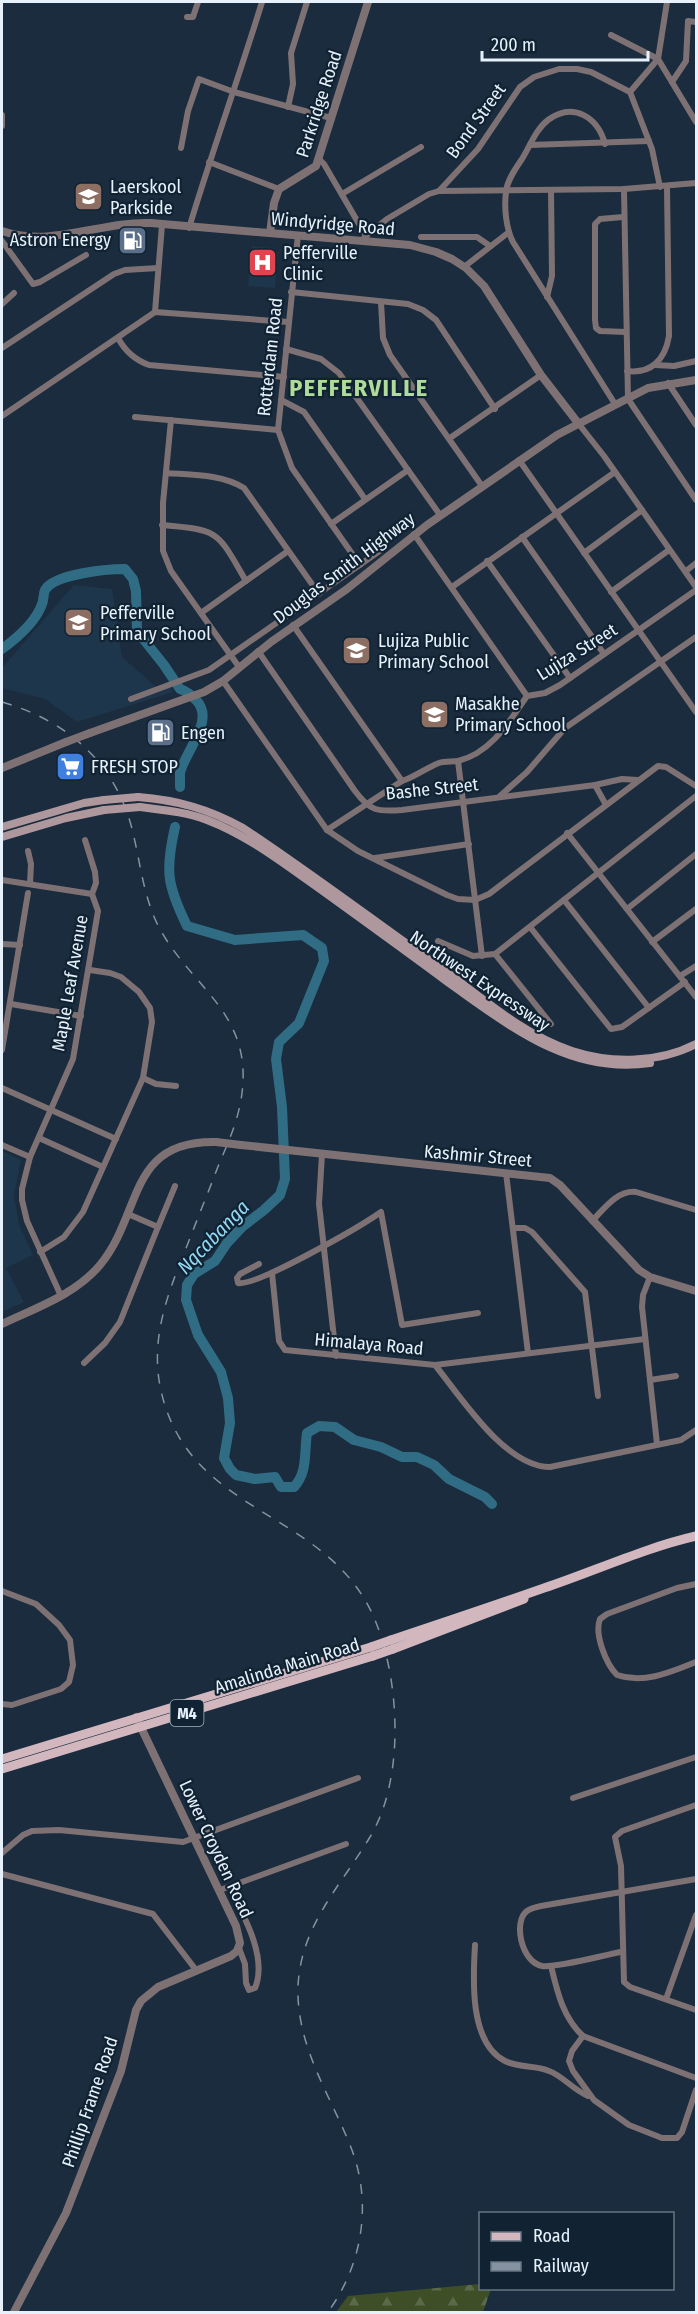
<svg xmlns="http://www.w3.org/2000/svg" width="698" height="2314" font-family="'Fira Sans Condensed',sans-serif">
<defs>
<pattern id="forest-firs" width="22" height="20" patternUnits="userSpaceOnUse" patternTransform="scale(1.5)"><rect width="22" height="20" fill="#3e4f28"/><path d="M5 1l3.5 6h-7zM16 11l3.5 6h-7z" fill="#5a6948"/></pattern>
</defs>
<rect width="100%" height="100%" fill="#1a2c3d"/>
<g fill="#1e364b">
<path d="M252,246L273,248L278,254L275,288L248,286Z"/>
<path d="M74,585L112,589L122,657L157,688L169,686L173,692L77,722L45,699L2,688V668Z"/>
<path d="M2,1151L21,1160L14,1195L19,1225L33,1255L6,1268L24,1302L2,1312Z"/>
</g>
<path fill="url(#forest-firs)" d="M480,2284V2288L491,2289L483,2312H336L348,2296Z"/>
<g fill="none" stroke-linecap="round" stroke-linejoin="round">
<g stroke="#306d84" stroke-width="10">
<path d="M2,649C17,638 36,622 42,604C44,600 43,594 45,590C54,574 107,569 125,569L133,579L136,591L137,631L164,665L180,689C187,691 191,695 196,700C216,720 185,751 180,773C180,777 180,783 180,787"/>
<path d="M175,827C165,871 167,885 187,926L235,940L303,935L322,948L324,961L299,1023L279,1042L276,1059L282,1107L285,1179L280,1195L264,1210L242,1227L227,1243L215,1261L194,1274L187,1285L186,1300L198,1335L221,1372L228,1398L230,1423L224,1458L230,1469L236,1475L255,1479L275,1477L281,1487H294C308,1472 304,1452 307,1433L319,1426L335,1427L354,1440L381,1447L402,1457H417L434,1465L449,1479L485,1497L492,1504"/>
</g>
<g stroke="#7e7174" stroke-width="6">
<path d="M187,17H193L198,2"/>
<path d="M611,35L658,59L696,122"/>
<path d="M672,82L686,61L688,21L696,22"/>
<path d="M630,92L658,59L667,2"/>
<path d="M288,107L293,84L291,53L307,2"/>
<path d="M2,115V126"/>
<path d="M605,144C598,118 574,101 548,120C536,129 530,146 522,159C516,168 507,180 506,192C504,207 506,229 513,242L615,404"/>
<path d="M530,145L649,141"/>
<path d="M181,148L188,111L199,79L234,92L331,118"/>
<path d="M319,159L324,164L366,236L364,238"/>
<path d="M209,162L279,189"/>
<path d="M624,189L628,399L696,500"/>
<path d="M439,191L624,189L696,183"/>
<path d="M342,194L421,147"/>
<path d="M623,217L600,219L595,224V320L596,328L600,331L626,332"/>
<path d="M189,228C212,152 239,77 262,2"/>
<path d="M298,235L278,430L292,468L360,565"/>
<path d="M366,236L387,219L429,194L439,191L478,149L520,87L534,77L559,69H577L591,72L630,92L652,149L660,187"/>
<path d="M421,237H477L490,246"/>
<path d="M2,241L33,284L40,282L86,255"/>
<path d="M464,267L509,232"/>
<path d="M291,292L408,304L423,310L436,320L495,409"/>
<path d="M547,297L552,276L551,190"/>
<path d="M381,302L383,338L390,355L482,486"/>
<path d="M2,304L14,293"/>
<path d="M155,312L162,225"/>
<path d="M118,338C125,351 135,360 149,365L284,377"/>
<path d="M2,348L114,274L125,270L158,268"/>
<path d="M286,349L321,359L339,373L440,515"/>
<path d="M655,365L674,366L696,361"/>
<path d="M627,371C651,374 665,360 669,336L667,187"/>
<path d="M668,383L696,425"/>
<path d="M281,400L304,412L365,499"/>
<path d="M2,416L155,312L288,322"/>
<path d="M135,417L278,430"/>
<path d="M171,420L163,503V551L171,571L239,667"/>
<path d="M578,423L604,456L696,587"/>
<path d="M450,438L541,375"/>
<path d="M519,460L696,712"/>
<path d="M166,473C192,475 221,474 244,488L319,594"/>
<path d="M331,524L408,470"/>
<path d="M162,525C220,530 217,531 246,581"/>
<path d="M414,534L527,696"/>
<path d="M522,537L604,654"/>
<path d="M584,553L642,510"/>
<path d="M487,561L570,678"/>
<path d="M686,571L696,563"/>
<path d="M452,587L615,472"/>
<path d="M611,592L669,550"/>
<path d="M201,613L288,551"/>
<path d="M293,625L402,781"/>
<path d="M258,651L355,791C370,811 377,812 402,810L595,785L606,805"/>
<path d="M223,681L327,830L358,851L447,895L458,899L475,900L489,894L658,766L666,767L696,786"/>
<path d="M131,699L209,670L381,550"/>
<path d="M458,761L482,956"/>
<path d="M595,785L622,779L638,780"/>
<path d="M500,796L527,772L565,728L696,637"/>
<path d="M327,830L402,781C415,777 426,768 439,763C445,761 452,762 458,761C491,753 509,722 527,696L545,693L560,685L696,590"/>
<path d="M567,833L696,997"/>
<path d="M28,851L31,864L30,884"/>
<path d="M375,858L469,844"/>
<path d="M2,880L92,894"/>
<path d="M564,900L649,1008"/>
<path d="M627,909L696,854"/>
<path d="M530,927L611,1029L622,1027L685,982"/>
<path d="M438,941L473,956L495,954L696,796"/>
<path d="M652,942L696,909"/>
<path d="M2,944L20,945"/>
<path d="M495,954L551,1024"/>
<path d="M680,976L696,966"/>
<path d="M11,1004L81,1016"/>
<path d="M2,1050L28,893"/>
<path d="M143,1078L156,1084L176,1086"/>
<path d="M2,1088L116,1139"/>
<path d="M39,1138L103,1167"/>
<path d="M2,1145L30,1157"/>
<path d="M322,1154L319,1204L336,1356"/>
<path d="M506,1173L528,1353"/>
<path d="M592,1221C604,1209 617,1190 636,1192L696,1210"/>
<path d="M158,1227L175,1186"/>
<path d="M513,1228H525L532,1232L585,1292L598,1396"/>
<path d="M40,1252L64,1237L83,1212L143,1078L152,1022L150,1008L139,992L121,977L110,973L90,970"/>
<path d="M259,1264L240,1274L237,1278L238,1283C256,1287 361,1226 381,1212L402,1325L478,1313"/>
<path d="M272,1273L279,1341L285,1350L435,1365C461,1397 505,1467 550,1467L681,1440L696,1430"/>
<path d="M650,1277L643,1295L642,1307L657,1444"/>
<path d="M61,1296L27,1221L22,1200V1189L30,1157L73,1059L98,911L92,894L96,883L95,872L85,840"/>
<path d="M84,1363L105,1343L120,1322L158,1227L128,1214"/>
<path d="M435,1365L645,1339"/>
<path d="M650,1380L676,1376"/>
<path d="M696,1584L677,1588L607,1614L600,1619C594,1634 606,1664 617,1675C645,1684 671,1672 696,1662"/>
<path d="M2,1591L36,1604L59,1625L70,1640L73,1665L69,1682L61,1689L12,1705L2,1704"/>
<path d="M573,1798L696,1757"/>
<path d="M696,1805L622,1831L615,1837L621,1866L624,1982L630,1987L696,2010"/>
<path d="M2,1853L23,1835L32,1831L59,1830L183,1842L358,1778"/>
<path d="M2,1874L153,1914L196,1970"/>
<path d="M229,1887C243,1914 268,1957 255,1988L249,1990L246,1983L245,1964L239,1948"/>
<path d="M220,1890L346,1844"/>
<path d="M475,1945C473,1978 469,2043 505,2061C518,2068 535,2065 549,2071C563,2076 572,2089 588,2096"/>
<path d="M621,1952C604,1955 557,1968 542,1966C521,1962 513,1921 527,1911C531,1908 536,1907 541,1906L696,1879"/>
<path d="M551,1966C557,1991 563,2018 583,2036L696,2078"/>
<path d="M666,1999L696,1915"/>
<path d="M583,2036L572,2051L569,2061L573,2071L594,2100L629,2125L662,2138H677L682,2132L696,2090"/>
</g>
<g stroke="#7e7174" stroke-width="8">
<path d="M2,231C51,248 101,221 151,223L410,245L436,252L452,259L466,268L484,286L541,375L578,423"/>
<path d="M270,233L274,203L279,189L316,166L368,2"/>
<path d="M90,733L204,692L223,681L271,642L347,589L427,525L557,435L648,388L696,380"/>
<path d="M2,768L66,742"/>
<path d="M241,1145L550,1178L560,1185L639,1270L650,1277L696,1291"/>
<path d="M2,1324C35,1308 75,1295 100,1265C143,1213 127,1140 216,1142"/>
<path d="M14,2312L66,2213L121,2071L136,2010L141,2001L158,1987L231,1956L237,1951L240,1943L236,1926L136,1717"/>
</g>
<g stroke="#ae989d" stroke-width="8">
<path d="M138,797C177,800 209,809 243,828C314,875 382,927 452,976C489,1004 527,1036 572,1051C612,1064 659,1063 696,1044"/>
<path d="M140,807C163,810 186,812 207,820C249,836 284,864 320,889C363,920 406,951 449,983C510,1026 570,1075 650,1063"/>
<path d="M2,827L84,803L104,800"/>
<path d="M2,837L66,818L104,810"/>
</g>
<g stroke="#d2b7be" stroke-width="9">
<path d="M391,1640C442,1623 493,1606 544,1588C595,1571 644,1548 696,1536"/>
<path d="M393,1649L524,1599"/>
<path d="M2,1759L371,1647"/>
<path d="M2,1769L373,1656"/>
</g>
<path stroke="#8593a1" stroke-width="1.5" stroke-dasharray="10 10" stroke-linecap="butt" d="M2,702C68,721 117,764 133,833C141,866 144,901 161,931C194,989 252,1014 242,1093C239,1118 229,1141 219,1164C208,1193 196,1222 185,1251C167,1295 151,1338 160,1386C186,1518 328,1507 375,1620C400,1681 405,1779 370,1837C340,1887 301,1925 298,1986C296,2045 329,2093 350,2145C373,2201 363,2264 328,2312"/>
<g stroke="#7e7174" stroke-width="8">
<path d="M66,742L90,733"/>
<path d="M216,1142L241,1145"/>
</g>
<g stroke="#ae989d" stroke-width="8">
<path d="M104,800L138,797"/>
<path d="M104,810L140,807"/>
</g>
<g stroke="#d2b7be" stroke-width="9">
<path d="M371,1647L391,1640"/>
<path d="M373,1656L393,1649"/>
</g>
</g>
<defs>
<symbol id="school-square" viewBox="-11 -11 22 22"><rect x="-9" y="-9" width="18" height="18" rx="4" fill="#8d6e63" stroke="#112332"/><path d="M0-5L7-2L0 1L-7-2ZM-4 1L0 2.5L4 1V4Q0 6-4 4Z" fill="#fff"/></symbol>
<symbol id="fuel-square" viewBox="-11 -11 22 22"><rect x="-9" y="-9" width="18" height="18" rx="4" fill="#5c6f8a" stroke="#112332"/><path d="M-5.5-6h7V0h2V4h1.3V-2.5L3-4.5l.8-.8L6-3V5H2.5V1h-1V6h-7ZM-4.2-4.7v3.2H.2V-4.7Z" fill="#fff"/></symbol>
<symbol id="hospital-square" viewBox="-11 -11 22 22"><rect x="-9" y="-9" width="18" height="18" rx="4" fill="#e0444e" stroke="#112332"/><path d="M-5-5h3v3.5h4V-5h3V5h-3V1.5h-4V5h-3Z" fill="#fff"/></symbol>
<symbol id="supermarket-square" viewBox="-11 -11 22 22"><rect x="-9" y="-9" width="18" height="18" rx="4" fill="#3f7fe0" stroke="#112332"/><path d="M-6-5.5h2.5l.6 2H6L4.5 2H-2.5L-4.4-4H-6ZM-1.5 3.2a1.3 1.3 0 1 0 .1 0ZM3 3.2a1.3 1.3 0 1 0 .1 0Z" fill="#fff"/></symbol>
</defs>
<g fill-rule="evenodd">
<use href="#school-square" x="72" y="180" width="33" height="33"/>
<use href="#fuel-square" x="116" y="224" width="33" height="33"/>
<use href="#hospital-square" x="246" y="246" width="33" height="33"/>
<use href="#school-square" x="62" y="606" width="33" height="33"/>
<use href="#school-square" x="340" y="634" width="33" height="33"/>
<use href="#school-square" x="418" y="698" width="33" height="33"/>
<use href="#fuel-square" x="144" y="716" width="33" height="33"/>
<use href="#supermarket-square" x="54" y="750" width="33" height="33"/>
</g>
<g text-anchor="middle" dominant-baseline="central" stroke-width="4.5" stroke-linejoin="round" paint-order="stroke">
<rect fill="#112332" stroke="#a6b3bf" stroke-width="1.5" x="170.5" y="1700" width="33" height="26" rx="4.5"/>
<g font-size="16" font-weight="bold" fill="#e6f1fc">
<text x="187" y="1713">M4</text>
</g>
<g font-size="18" fill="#e6f1fc" stroke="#112332">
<text transform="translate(319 104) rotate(-72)">Parkridge Road</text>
<text transform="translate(476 121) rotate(-54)">Bond Street</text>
<text transform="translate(333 224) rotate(5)">Windyridge Road</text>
<text transform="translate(270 357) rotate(-84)">Rotterdam Road</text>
<text transform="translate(344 568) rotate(-37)">Douglas Smith Highway</text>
<text transform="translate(577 652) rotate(-32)">Lujiza Street</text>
<text transform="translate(432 789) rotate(-6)">Bashe Street</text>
<text transform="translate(480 981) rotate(34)">Northwest Expressway</text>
<text transform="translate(70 983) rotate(-80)">Maple Leaf Avenue</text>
<text transform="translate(478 1156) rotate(5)">Kashmir Street</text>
<text transform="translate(369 1344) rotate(5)">Himalaya Road</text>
<text transform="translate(287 1666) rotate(-17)">Amalinda Main Road</text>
<text transform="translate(216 1849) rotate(65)">Lower Croyden Road</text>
<text transform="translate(90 2102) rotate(-71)">Phillip Frame Road</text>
</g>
<g font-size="18" fill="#e6f1fc" stroke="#112332" text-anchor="start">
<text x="110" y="187">Laerskool<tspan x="110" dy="21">Parkside</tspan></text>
<text x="111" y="240" text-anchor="end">Astron Energy</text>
<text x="283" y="253">Pefferville<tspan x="283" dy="21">Clinic</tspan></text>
<text x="100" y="613">Pefferville<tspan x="100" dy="21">Primary School</tspan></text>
<text x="378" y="641">Lujiza Public<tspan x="378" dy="21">Primary School</tspan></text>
<text x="455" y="704">Masakhe<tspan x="455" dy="21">Primary School</tspan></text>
<text x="181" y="733">Engen</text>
<text x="91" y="767">FRESH STOP</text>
</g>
<g font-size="20" font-style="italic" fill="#92d9f6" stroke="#112332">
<text transform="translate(213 1237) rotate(-46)">Nqcabanga</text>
</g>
<g font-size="24" font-weight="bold" letter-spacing="1.5" fill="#afdc9a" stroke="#112332">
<text x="359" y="388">PEFFERVILLE</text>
</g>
</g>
<rect width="698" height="2314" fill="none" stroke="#e6f1fc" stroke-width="6"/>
<rect x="479" y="2212" width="195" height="78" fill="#112332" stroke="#667583" stroke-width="1.5"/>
<rect x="491" y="2232" width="30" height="9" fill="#d2b7be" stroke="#667583" stroke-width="1.5"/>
<text x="533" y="2242" font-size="18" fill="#e6f1fc">Road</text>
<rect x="491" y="2262" width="30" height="9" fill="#8593a1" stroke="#667583" stroke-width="1.5"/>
<text x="533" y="2272" font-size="18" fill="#e6f1fc">Railway</text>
<path d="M482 51v9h166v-9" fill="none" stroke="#e6f1fc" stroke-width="3"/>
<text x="491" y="51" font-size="18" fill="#e6f1fc" stroke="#112332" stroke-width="4.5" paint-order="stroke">200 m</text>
</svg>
